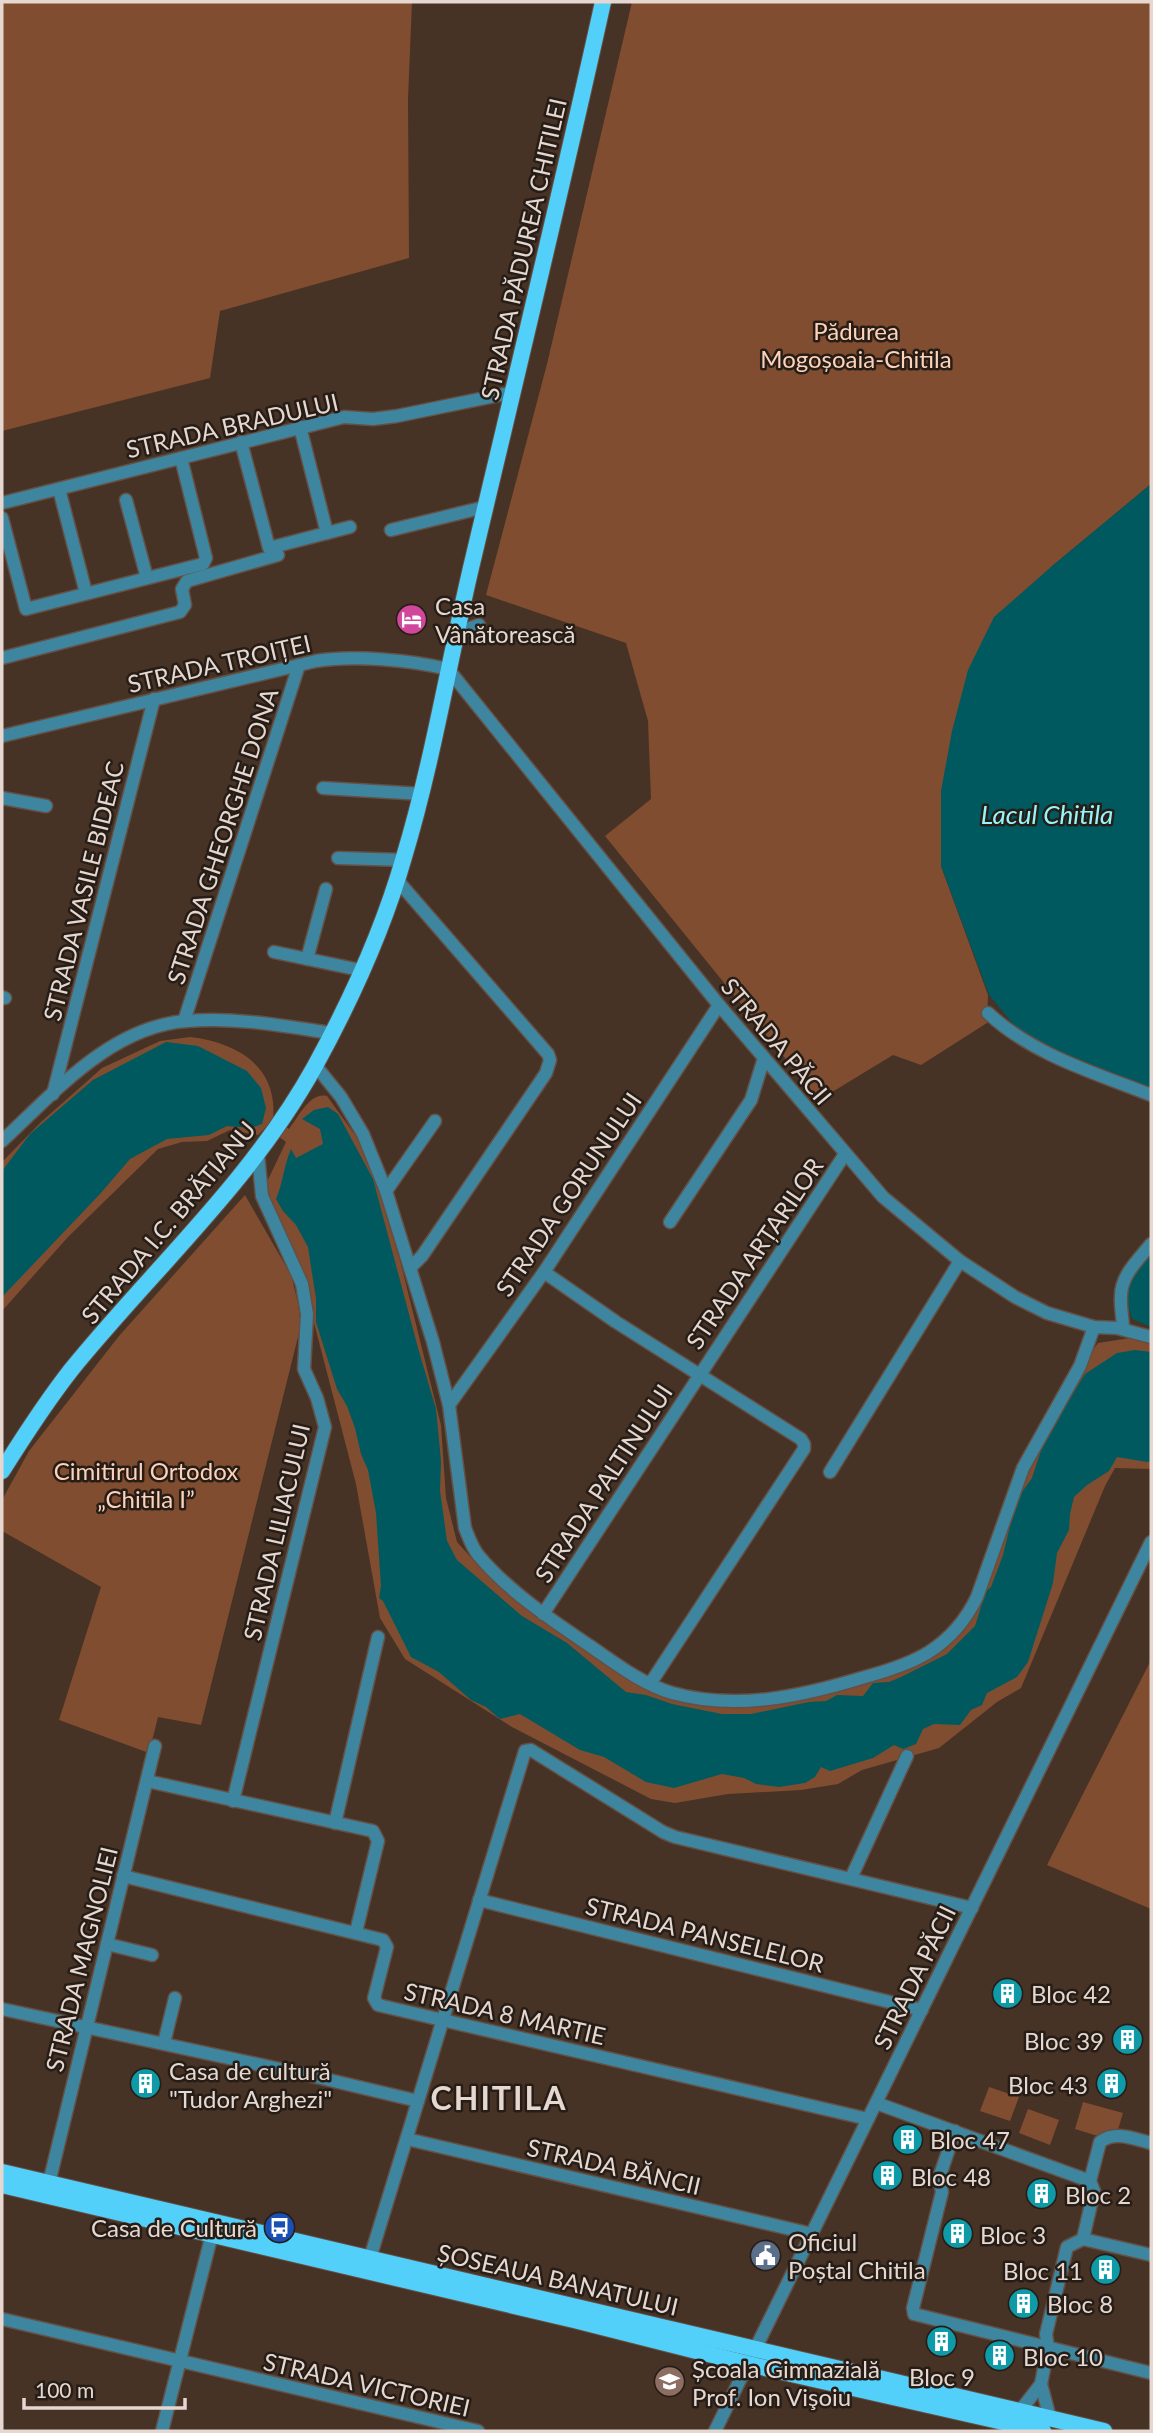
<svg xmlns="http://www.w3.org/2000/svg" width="1153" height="2433" font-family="Lato,sans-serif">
<rect width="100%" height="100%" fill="#473226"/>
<g fill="#804d30">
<path d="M2,2H412L408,99L409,258L220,311L210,378L2,431Z"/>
<path d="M632,2H1151V484L1051,567L941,866L988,995L987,1023L921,1065L893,1055L819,1100L605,836L651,799L648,721L626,643L486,595L547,364Z"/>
<path d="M190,1037C236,1042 278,1066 273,1118L289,1129C299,1116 310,1092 327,1096L358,1139L380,1195L401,1264L441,1425L446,1498L457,1542L476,1563L528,1609L629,1680L716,1705L820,1689L896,1667L960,1627L1030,1454L1077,1371L1098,1343L1130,1338L1151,1344V1469L1115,1468L1105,1486L1021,1688L997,1702L939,1748L862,1770L838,1784L801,1790L728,1794L675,1803L651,1799L512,1727L405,1659L380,1618L356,1484L313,1319L264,1188L286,1142L266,1127L258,1135L230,1130L207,1141L182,1142L158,1149L68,1237L2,1311V1162L41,1122L102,1068L160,1041Z"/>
<path d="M245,1195L291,1275L298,1303L301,1325L201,1725L158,1717L149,1753L59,1720L101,1587L2,1531V1500L29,1451L119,1336Z"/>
<path d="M1151,1660V1909L1047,1865Z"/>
<path d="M989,2087L1019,2097L1010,2121L980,2111Z"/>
<path d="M1083,2102L1123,2113L1117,2133L1101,2137L1075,2129Z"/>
<path d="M1028,2109L1059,2120L1050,2145L1019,2133Z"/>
</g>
<g fill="#00595e">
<path d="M1151,484V1090L1045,1045L1017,1029L989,995L941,866V791L952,731L968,670L994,617L1051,567Z"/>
<path d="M166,1042L198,1046L247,1071L261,1088L266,1108L262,1124L251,1128L227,1126L209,1135L167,1139L130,1159L100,1194L2,1297V1171L30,1134L93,1080Z"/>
<path d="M328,1107L338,1114L373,1179L418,1348L436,1409L441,1461L440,1491L447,1541L457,1560L522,1616L567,1643L626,1692L646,1695L672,1704L722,1714H751L809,1702L826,1701L837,1695L863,1696L873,1683L889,1682L901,1677L947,1654L975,1626L986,1591L991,1587L1003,1555L1013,1514L1022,1492L1032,1478L1045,1438L1085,1374L1117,1353L1135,1350L1151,1352V1461L1147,1462L1117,1457L1109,1471L1087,1485L1074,1497L1070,1514L1069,1530L1057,1553L1053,1583L1028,1662L1017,1677L987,1693L982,1705L971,1710L960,1725L934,1724L923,1729L916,1744L903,1749L894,1745L873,1758L830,1771L821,1767L815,1777L805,1783L779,1787L756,1784L744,1778L722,1774L674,1788L646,1782L604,1757L580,1750L520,1714L500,1719L486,1707L471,1700L439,1672L411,1657L383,1601L379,1598L381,1586L376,1513L368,1470L361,1454L355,1428L347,1406L337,1389L316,1322V1299L308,1247L296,1225L283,1211L276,1199C283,1183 284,1165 291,1149L296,1158L323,1144L320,1129L302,1119L314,1110Z"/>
<path d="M1151,1249V1327L1132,1319L1123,1290Z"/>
</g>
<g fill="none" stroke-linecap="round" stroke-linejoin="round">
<defs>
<g id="minor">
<path d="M300,427L327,533"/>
<path d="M241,442L269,548L350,527"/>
<path d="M59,489L86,593"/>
<path d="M126,500L147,578"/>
<path d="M2,503L344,417L373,419L397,416L514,392"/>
<path d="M2,518L26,609L203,564L206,558L181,458"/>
<path d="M391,530L485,507"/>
<path d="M456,633L479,625"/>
<path d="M2,658L180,612L185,605L182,589L187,581L278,555"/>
<path d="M2,736L316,661C356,655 409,660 448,669L719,1005L883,1197L960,1261L1015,1297L1047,1313L1094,1327L1117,1328L1151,1337"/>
<path d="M323,788L422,794"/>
<path d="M2,798L46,806"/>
<path d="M338,858L404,860"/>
<path d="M397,880L548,1054L550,1060L546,1073L422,1256L410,1268"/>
<path d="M274,952L360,970"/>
<path d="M307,959L326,889"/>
<path d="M2,997L5,998"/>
<path d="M988,1013C1033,1055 1095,1073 1151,1095"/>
<path d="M184,1021L299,665"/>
<path d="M315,1065L341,1097L363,1134L386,1191L433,1342L449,1405L465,1528C469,1538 472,1548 479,1556C508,1591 553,1621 590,1646C616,1664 642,1684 672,1693C737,1711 803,1696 865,1677C887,1671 910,1664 929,1652C951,1638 966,1620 977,1597L1023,1468L1080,1366L1094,1327"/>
<path d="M53,1094L154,699"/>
<path d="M2,1141C54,1093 111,1026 187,1021C236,1017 283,1026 331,1033"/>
<path d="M386,1191L435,1121"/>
<path d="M670,1222L751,1100L764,1058"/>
<path d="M544,1272L616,1322L801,1439L804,1444V1449L650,1684"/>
<path d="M1123,1329C1123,1318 1120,1307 1121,1296C1121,1275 1139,1259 1151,1244"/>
<path d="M449,1405L544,1272L719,1005"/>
<path d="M830,1472L960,1261"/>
<path d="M543,1614L845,1154"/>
<path d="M147,1781L373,1831L378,1841L356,1932"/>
<path d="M233,1801L325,1427L317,1398L304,1369L307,1314L302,1284L262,1196L258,1154"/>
<path d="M335,1823L378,1637"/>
<path d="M123,1876L383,1940L387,1947L374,1998L378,2005L868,2119"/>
<path d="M851,1878L907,1756"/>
<path d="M479,1900L922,2010"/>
<path d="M107,1944L152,1955"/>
<path d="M2,2009L321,2078L418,2101"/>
<path d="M164,2043L175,1998"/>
<path d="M876,2103L1090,2181"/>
<path d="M955,2131L939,2178L942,2192L913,2308L914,2314L1151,2373"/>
<path d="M407,2139L812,2234"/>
<path d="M1090,2181L1100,2142C1115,2130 1134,2139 1151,2143"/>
<path d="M49,2183L155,1746"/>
<path d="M1083,2239L1151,2255"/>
<path d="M370,2258L525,1751L531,1750L663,1832L675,1837L972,1908"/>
<path d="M2,2319L478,2431"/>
<path d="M1041,2384L1050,2418"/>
<path d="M1020,2411L1041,2384L1048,2348L1046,2334L1067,2247L1083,2239L1094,2191L1090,2181"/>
<path d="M162,2431L212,2234"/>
<path d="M715,2431L1151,1542"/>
</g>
<g id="major">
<path d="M2,1471C24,1436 46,1402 71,1370C153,1269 251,1182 315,1066C350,1002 384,927 404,857C432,764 448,667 470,572C515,382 561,192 603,2"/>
<path d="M2,2172L1104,2431"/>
<path d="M2,2185L574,2320L748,2364L1043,2431"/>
</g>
</defs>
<use href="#minor" stroke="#645045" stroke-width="15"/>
<use href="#major" stroke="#645045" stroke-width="18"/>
<use href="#minor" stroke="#3e869f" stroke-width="12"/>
<use href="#major" stroke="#53d0f9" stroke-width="16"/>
</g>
<defs>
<symbol id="hotel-disc" viewBox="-11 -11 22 22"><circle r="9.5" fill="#d1479c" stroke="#261d17"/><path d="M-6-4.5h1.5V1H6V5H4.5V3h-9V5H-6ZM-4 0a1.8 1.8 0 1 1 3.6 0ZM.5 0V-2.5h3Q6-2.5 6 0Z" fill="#fff"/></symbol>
<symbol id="building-disc" viewBox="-11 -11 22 22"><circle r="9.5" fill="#0f9aa8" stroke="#261d17"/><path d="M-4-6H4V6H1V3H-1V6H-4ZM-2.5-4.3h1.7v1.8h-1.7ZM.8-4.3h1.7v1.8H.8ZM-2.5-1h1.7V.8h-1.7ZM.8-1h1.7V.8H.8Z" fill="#fff"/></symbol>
<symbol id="bus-disc" viewBox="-11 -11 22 22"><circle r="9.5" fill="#1a4fb4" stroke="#261d17"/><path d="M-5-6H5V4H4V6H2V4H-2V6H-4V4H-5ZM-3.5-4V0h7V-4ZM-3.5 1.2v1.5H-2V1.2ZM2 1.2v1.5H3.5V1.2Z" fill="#fff"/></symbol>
<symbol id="civic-disc" viewBox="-11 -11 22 22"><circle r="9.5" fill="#5c6f8a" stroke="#261d17"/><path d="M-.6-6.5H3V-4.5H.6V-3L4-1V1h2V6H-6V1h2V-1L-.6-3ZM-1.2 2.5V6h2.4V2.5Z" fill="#fff"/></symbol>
<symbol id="school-disc" viewBox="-11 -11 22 22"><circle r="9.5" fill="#8d6e63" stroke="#261d17"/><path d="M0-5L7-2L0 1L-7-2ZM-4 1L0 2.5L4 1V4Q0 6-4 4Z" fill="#fff"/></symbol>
</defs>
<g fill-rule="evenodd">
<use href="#hotel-disc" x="394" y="602" width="35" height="35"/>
<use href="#building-disc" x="990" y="1976" width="35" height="35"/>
<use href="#building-disc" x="1110" y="2022" width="35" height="35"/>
<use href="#building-disc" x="128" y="2066" width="35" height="35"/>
<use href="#building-disc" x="1094" y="2066" width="35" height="35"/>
<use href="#building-disc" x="890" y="2122" width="35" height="35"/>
<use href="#building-disc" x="870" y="2158" width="35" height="35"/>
<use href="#building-disc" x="1024" y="2176" width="35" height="35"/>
<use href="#bus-disc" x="262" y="2210" width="35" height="35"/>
<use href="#building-disc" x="940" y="2216" width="35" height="35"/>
<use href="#civic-disc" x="748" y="2238" width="35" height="35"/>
<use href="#building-disc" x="1088" y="2252" width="35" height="35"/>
<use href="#building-disc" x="1006" y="2286" width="35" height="35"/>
<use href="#building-disc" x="924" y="2324" width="35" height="35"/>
<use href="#building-disc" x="982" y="2338" width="35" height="35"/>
<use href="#school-disc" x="652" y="2364" width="35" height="35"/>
</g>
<g text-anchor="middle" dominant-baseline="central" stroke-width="5" stroke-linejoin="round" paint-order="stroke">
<g font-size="24" fill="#e6d8d1" stroke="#261d17">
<text transform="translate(523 249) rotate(-77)">STRADA PĂDUREA CHITILEI</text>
<text transform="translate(232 425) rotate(-13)">STRADA BRADULUI</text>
<text transform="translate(219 663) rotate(-13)">STRADA TROIȚEI</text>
<text transform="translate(222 836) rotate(-72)">STRADA GHEORGHE DONA</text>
<text transform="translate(83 891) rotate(-76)">STRADA VASILE BIDEAC</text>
<text transform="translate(777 1041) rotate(50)">STRADA PĂCII</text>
<text transform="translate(568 1194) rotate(-56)">STRADA GORUNULUI</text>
<text transform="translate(168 1222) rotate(-50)">STRADA I.C. BRĂTIANU</text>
<text transform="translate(754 1253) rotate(-56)">STRADA ARȚARILOR</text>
<text transform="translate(603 1483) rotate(-57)">STRADA PALTINULUI</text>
<text transform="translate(276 1532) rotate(-77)">STRADA LILIACULUI</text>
<text transform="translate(705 1934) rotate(14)">STRADA PANSELELOR</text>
<text transform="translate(81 1959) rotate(-76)">STRADA MAGNOLIEI</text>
<text transform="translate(914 1977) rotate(-64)">STRADA PĂCII</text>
<text transform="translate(505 2013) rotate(13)">STRADA 8 MARTIE</text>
<text transform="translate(614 2166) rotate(13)">STRADA BĂNCII</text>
<text transform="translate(558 2279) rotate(13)">ȘOSEAUA BANATULUI</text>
<text transform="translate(367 2384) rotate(13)">STRADA VICTORIEI</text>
</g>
<g font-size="24" fill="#fed2b9" stroke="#261d17">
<text x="856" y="330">Pădurea<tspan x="856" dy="28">Mogoșoaia-Chitila</tspan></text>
<text x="146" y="1470">Cimitirul Ortodox<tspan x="146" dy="28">„Chitila I”</tspan></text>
</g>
<g font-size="24" fill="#e6d8d1" stroke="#261d17" text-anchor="start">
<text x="435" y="605">Casa<tspan x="435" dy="28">Vânătorească</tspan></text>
<text x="1031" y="1993">Bloc 42</text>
<text x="1104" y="2040" text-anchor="end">Bloc 39</text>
<text x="169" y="2070">Casa de cultură<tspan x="169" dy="28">"Tudor Arghezi"</tspan></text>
<text x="1088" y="2084" text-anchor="end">Bloc 43</text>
<text x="930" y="2139">Bloc 47</text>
<text x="911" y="2176">Bloc 48</text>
<text x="1065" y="2194">Bloc 2</text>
<text x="257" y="2227" text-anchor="end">Casa de Cultură</text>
<text x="980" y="2234">Bloc 3</text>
<text x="788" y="2241">Oficiul<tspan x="788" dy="28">Poștal Chitila</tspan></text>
<text x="1083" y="2270" text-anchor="end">Bloc 11</text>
<text x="1047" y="2303">Bloc 8</text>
<text x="1023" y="2356">Bloc 10</text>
<text x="692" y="2368">Școala Gimnazială<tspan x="692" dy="28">Prof. Ion Vişoiu</tspan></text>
<text x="942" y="2376" text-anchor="middle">Bloc 9</text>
</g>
<g font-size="26" font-style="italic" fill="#96f5fb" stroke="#261d17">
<text x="1047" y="814">Lacul Chitila</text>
</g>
<g font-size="32" font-weight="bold" letter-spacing="2" fill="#e6d8d1" stroke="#261d17">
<text x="499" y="2097">CHITILA</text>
</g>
</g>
<rect width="1153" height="2433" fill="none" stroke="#e6d8d1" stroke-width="7"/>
<path d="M24 2398v10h161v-10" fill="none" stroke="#e6d8d1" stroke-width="3.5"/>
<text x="35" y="2398" font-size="21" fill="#e6d8d1" stroke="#261d17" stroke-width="5" paint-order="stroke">100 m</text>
</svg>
